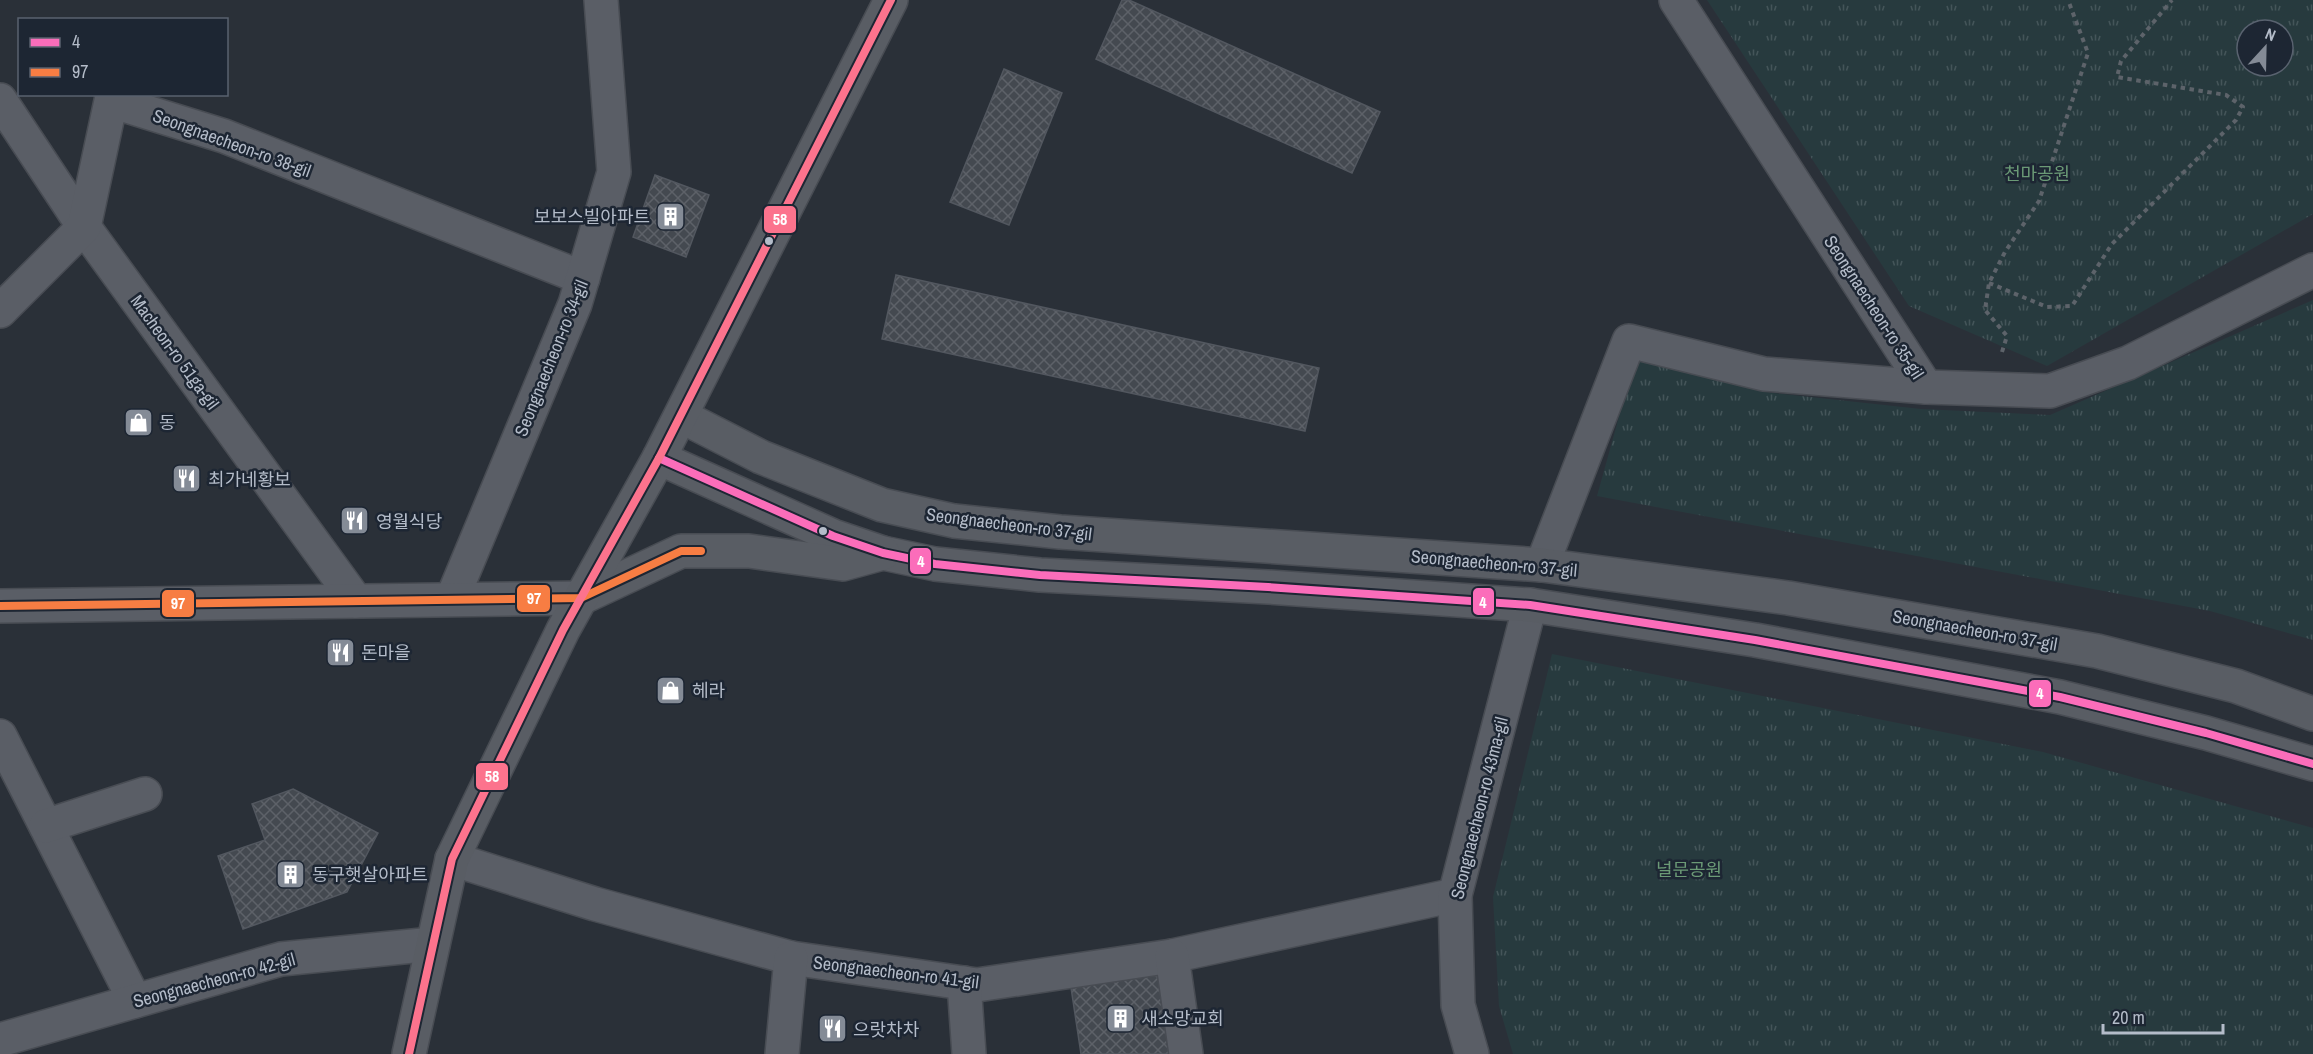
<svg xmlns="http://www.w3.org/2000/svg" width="2313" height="1054" font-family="'Archivo Narrow','Noto Sans KR',sans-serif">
<defs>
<pattern id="park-tufts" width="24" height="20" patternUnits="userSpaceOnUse" patternTransform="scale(1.5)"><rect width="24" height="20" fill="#273a3e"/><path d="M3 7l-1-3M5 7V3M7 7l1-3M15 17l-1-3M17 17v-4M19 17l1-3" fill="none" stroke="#445559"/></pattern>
<pattern id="building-cross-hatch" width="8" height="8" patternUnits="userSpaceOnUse" patternTransform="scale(1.5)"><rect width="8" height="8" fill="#444950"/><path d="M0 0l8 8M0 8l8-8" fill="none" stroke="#5d6168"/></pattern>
</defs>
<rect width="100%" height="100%" fill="#2a3038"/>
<g fill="url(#park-tufts)" fill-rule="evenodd">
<path d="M1707,0H2313V214L2047,366L1909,306ZM2247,30H2283V66H2247Z"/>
<path d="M2313,300V640L2210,611L1597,496L1635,359L1765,392L1921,409L2050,415Z"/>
<path d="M1552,654L2043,752L2313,828V1054H1513L1499,1006L1493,897Z"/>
</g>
<g fill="url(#building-cross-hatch)" stroke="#52575f" stroke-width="1.5">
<path d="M1122,0H1129L1380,112L1352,173L1096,59Z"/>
<path d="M1004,69L1062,93L1009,225L950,202Z"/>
<path d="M655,175L709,195L686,257L633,237Z"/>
<path d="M896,275L1319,368L1305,431L882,339Z"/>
<path d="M293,789L378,833L347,892L243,929L218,856L265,840L252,804Z"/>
<path d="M1157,969L1169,1054H1081L1070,981Z"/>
</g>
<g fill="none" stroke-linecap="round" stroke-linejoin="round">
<defs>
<g id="street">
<path d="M1676,0L1926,387"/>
<path d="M0,100L84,227L356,601"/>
<path d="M0,311L84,227L111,101L224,136L583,278"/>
<path d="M1542,565L1629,341L1764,374L1926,387L2050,391L2128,363L2313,270"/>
<path d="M452,599L575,304L614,172L601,0"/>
<path d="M0,606L581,598"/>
<path d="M0,736L135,1001"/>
<path d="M46,826L145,794"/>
<path d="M452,859L595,904L791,958L977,985L1172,956L1455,895"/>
<path d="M1172,956L1186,1054"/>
<path d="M964,983L969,1054"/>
<path d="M0,1040L281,959L433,944"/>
<path d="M782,1054L791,958"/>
<path d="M1472,1054L1458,1005L1455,895L1530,605"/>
</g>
<g id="secondary">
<path d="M681,416L761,457L882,505L954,521L1060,532L1542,565L1788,598L2097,651L2236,686L2313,714"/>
<path d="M659,458L833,536L883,553L935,564L1040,575L1268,587L1530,605L1755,640L2060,697L2206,733L2313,764"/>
<path d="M581,598L681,551H749L843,564L883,553"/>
<path d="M409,1054L452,859L563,630L659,458L891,0"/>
</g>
</defs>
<use href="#street" stroke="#484c53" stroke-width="36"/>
<use href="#secondary" stroke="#484c53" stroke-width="36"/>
<g stroke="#5d636a" stroke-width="4" stroke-dasharray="4.5 4.5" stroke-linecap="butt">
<path d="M1989,283L2047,307L2072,306L2112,244L2236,120L2243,107L2226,95L2117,77L2121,61L2172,0"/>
<path d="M2002,352L2007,336L1985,310L1989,283L2005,252L2039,201L2088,53L2068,0"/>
</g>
<use href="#street" stroke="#5a5e66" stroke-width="33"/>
<use href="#secondary" stroke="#595d64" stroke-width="33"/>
<defs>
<path id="bus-1" d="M659,458L833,536L883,553L935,564L1040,575L1268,587L1530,605L1755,640L2060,697L2206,733L2313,764"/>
<path id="bus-2" d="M0,606L581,598L681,551H701"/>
<path id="bus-3" d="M409,1054L452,859L563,630L659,458L891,0"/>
</defs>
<use href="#bus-1" stroke="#1d2633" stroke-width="12"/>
<use href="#bus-2" stroke="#1d2633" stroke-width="12"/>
<use href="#bus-3" stroke="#1d2633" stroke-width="12"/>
<use href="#bus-1" stroke="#fb6dba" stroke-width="8"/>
<use href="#bus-2" stroke="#f77d43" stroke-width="8"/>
<use href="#bus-3" stroke="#fc738d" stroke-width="8"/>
</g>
<defs>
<symbol id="building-square" viewBox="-11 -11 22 22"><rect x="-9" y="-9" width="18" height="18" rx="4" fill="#848b96" stroke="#1d2633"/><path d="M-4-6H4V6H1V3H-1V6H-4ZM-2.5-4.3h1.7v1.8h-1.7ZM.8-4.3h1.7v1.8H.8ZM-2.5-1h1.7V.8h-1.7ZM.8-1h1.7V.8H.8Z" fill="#fff"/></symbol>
<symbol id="shop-square" viewBox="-11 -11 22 22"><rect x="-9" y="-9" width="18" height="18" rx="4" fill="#848b96" stroke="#1d2633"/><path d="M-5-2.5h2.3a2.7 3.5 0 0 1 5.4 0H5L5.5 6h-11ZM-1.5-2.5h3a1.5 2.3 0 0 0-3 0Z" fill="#fff"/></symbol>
<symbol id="restaurant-square" viewBox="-11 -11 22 22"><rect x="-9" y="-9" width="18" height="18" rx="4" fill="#848b96" stroke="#1d2633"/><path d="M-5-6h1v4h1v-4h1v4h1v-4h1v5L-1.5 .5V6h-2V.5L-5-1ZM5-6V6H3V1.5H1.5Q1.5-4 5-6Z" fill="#fff"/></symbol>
</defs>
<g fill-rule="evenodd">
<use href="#building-square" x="654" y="200" width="33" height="33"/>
<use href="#shop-square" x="122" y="406" width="33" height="33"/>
<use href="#restaurant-square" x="170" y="462" width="33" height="33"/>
<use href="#restaurant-square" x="338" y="504" width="33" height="33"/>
<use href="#restaurant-square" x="324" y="636" width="33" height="33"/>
<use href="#shop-square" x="654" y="674" width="33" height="33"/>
<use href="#building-square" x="274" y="858" width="33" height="33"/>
<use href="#building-square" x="1104" y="1002" width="33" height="33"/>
<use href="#restaurant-square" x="816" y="1012" width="33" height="33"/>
</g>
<g fill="#b4bcc9" stroke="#1d2633" stroke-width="2">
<circle cx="769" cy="241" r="5"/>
<circle cx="823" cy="531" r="5"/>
</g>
<g text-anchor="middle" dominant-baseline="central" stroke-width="5" stroke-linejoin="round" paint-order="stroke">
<g font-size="18" fill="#b4bcc9" stroke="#1d2633">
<text transform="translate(232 143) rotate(20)">Seongnaecheon-ro 38-gil</text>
<text transform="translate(1874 307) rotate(57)">Seongnaecheon-ro 35-gil</text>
<text transform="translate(175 352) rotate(54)">Macheon-ro 51ga-gil</text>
<text transform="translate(551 358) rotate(-68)">Seongnaecheon-ro 34-gil</text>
<text transform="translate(1009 524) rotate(7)">Seongnaecheon-ro 37-gil</text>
<text transform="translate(1494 563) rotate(5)">Seongnaecheon-ro 37-gil</text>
<text transform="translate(1975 630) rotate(10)">Seongnaecheon-ro 37-gil</text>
<text transform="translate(1479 808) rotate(-76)">Seongnaecheon-ro 43ma-gil</text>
<text transform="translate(896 972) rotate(7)">Seongnaecheon-ro 41-gil</text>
<text transform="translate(214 980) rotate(-15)">Seongnaecheon-ro 42-gil</text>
</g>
<g font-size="18" fill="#6b9a76" stroke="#1d2633">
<text x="2037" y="173">천마공원</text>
<text x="1689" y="869">널문공원</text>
</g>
<g font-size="18" fill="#b4bcc9" stroke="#1d2633" text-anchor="start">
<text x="650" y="216" text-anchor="end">보보스빌아파트</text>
<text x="159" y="422">동</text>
<text x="208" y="479">최가네황보</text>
<text x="376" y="521">영월식당</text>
<text x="361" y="652">돈마을</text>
<text x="692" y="690">헤라</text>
<text x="312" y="874">동구햇살아파트</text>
<text x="1141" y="1018">새소망교회</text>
<text x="853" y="1029">으랏차차</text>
</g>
</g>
<g stroke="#1d2633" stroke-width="2">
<rect x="763" y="205" width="34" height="29" rx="6" fill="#fc738d"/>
<rect x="909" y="547" width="23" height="28" rx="6" fill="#fb6dba"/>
<rect x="516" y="584" width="35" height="29" rx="6" fill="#f77d43"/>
<rect x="1472" y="587" width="23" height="29" rx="6" fill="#fb6dba"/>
<rect x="161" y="589" width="34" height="29" rx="6" fill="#f77d43"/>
<rect x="2028" y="679" width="24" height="29" rx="6" fill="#fb6dba"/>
<rect x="475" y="762" width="34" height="29" rx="6" fill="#fc738d"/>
</g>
<g font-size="16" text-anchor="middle" font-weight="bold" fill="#fff">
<text x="780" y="225">58</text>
<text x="921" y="567">4</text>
<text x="534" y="604">97</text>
<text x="1483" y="608">4</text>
<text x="178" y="609">97</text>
<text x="2040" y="699">4</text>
<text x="492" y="782">58</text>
</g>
<rect x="18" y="18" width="210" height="78" fill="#1d2633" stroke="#59626f" stroke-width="1.5"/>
<rect x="30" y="38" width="30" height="9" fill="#fb6dba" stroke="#59626f" stroke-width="1.5"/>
<text x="72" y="48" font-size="18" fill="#b4bcc9">4</text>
<rect x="30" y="68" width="30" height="9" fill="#f77d43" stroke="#59626f" stroke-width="1.5"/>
<text x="72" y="78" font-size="18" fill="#b4bcc9">97</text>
<g transform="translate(2265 48) rotate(22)"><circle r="28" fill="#1d2633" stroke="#59626f" stroke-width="1.5"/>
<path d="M0-4.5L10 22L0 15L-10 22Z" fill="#848b96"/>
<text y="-9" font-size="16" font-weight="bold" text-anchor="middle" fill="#b4bcc9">N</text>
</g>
<path d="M2103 1024v9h120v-9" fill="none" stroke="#b4bcc9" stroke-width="3"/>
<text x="2112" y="1024" font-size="18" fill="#b4bcc9" stroke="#1d2633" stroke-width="4.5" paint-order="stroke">20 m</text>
</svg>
